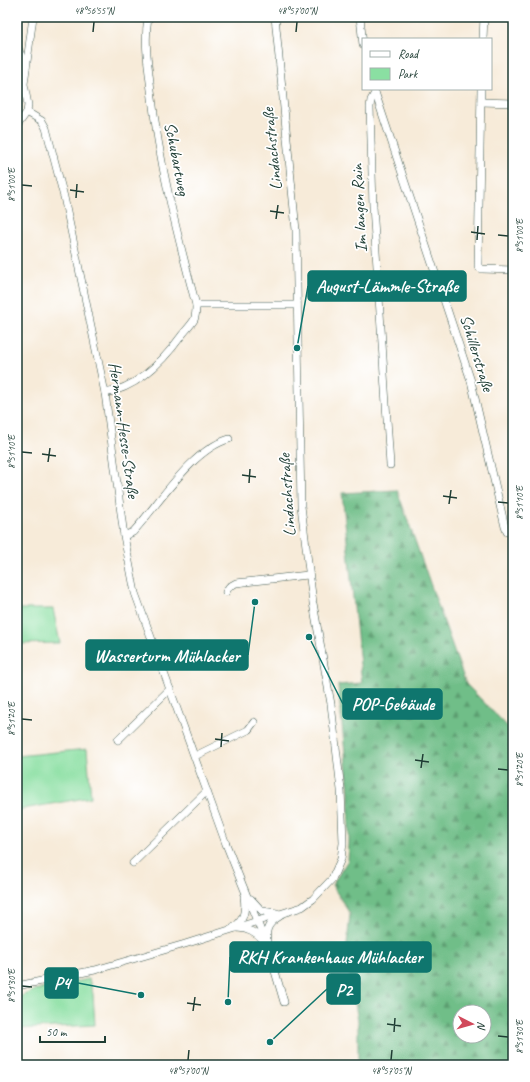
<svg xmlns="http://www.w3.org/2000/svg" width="530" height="1082" font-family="Caveat,sans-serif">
<defs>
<pattern id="forest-firs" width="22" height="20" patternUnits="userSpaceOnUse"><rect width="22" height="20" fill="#6fbe88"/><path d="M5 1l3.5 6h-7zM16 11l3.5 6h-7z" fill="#5b9c70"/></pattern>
</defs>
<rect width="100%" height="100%" fill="#fff"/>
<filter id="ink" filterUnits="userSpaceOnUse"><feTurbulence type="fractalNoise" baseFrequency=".025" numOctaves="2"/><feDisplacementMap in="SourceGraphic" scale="8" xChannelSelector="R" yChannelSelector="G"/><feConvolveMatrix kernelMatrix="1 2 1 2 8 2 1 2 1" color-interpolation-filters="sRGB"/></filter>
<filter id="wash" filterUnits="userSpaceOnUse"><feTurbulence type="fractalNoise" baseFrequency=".012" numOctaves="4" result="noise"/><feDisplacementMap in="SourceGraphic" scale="16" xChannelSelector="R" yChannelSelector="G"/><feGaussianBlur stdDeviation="0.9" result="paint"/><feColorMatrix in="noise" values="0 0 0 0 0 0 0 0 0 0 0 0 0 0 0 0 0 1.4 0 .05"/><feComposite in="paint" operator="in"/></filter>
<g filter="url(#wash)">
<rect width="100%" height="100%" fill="#f7ebd9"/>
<g fill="#8adfa2" stroke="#548e6b">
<path d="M17,609H53L60,643L17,644Z"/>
<path d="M87,749L91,797L17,810V756Z"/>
<path d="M89,979L93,994L95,1025L17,1029V998L35,990Z"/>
</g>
<path fill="url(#forest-firs)" stroke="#477e5e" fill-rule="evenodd" d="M397,490L466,684L513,732V1065H358V1020L346,955L350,914L332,885L348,860L349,844V792L338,685L362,683L342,493ZM460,1012H484V1036H460Z"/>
</g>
<g filter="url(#ink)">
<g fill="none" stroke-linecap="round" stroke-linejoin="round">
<defs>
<g id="minor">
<path d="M148,17C144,42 148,65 151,90C159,163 177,234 196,305"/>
<path d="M360,17L363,45"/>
<path d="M483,39L484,17"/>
<path d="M17,46L26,67"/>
<path d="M374,89L471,381L505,527L507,532L513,533"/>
<path d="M481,89L478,267L482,269L513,270"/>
<path d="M375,93L371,100L370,107L373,206L390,465"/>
<path d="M481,102L513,103"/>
<path d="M27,112L42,121L46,128L64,197L105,393L124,536L135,593L226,844L269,951L284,1002"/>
<path d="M17,126L27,112L28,105L24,84L33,17"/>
<path d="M105,393C137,388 164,360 182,335C186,330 191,325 194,320C196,316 196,309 196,305H297"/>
<path d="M124,536L133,532C159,504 191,450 229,439"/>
<path d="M226,592L229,587L236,583L308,575"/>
<path d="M118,740L170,689"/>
<path d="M195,756L248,730L254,722"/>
<path d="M133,863L207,791"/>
<path d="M251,899L262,911L277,913"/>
<path d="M234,927C245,920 246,909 244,897"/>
<path d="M237,928C247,928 257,933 263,941"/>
<path d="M267,940C265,928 270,922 280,916"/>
<path d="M17,986L95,970L185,944L302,907L313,899L332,879L341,859L343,843L341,790L331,704L313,603L301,506L296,230L275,17"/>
</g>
</defs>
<use href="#minor" stroke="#3f574d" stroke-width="8"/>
<use href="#minor" stroke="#fff" stroke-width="7"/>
</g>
</g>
<path fill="none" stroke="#1f3d34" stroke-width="1.5" d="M93,32L94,22M296,32L297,22M22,185L32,186M70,190L84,192M76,198L77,184M270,211L284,213M276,219L278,205M471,232L485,234M498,235L508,236M477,240L478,226M22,452L32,453M42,454L56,456M48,462L50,448M242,475L256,477M249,483L250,469M443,496L457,498M498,502L508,503M449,504L451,490M22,719L32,720M215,739L229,741M221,747L222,733M415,760L429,762M421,768L423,754M498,769L508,770M22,986L32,987M187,1003L201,1005M193,1011L195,997M387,1024L401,1026M394,1032L395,1018M498,1036L508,1037M188,1060L189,1050M391,1060L392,1050"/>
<g text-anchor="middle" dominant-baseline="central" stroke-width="3.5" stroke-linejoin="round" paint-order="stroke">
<g font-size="17" fill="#1f3d34" stroke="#fff">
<text transform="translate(272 149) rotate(-96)">Lindachstraße</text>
<text transform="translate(177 159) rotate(79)">Schubartweg</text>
<text transform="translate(359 208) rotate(-93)">Im langen Rain</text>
<text transform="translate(477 353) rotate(73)">Schillerstraße</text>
<text transform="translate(124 430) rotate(82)">Hermann-Hesse-Straße</text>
<text transform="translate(287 495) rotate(-94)">Lindachstraße</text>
</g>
</g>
<path fill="none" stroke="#0f766e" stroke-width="1.5" d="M297 348L308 286M255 602L248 655M309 637L343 704M228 1002L230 957M141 995L78 983M270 1042L327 989"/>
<g fill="#0f766e" stroke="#fff" stroke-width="1.5">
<circle cx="297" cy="348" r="4"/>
<circle cx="255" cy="602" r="4"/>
<circle cx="309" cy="637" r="4"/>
<circle cx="228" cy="1002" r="4"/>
<circle cx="141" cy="995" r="4"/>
<circle cx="270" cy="1042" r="4"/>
</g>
<g fill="#0f766e" stroke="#0f766e" stroke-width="1.5">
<rect x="308" y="271" width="158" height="30" rx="4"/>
<rect x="86" y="640" width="162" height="30" rx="4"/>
<rect x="343" y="689" width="99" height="30" rx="4"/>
<rect x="230" y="942" width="201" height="30" rx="4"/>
<rect x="45" y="968" width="33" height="30" rx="4"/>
<rect x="327" y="974" width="33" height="30" rx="4"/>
</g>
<g font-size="18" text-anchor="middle" font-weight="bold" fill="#fff">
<text x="387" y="292">August-Lämmle-Straße</text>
<text x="167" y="662">Wasserturm Mühlacker</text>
<text x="393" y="710">POP-Gebäude</text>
<text x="330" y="963">RKH Krankenhaus Mühlacker</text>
<text x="62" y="989">P4</text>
<text x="344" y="996">P2</text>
</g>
<rect width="530" height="1082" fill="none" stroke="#fff" stroke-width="44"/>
<rect x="362" y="38" width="130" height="52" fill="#ffffff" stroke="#a5b1ae"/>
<rect x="370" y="51" width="20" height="6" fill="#ffffff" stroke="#a5b1ae"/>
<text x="398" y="58" font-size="12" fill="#1f3d34">Road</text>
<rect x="370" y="68" width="20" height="12" fill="#8adfa2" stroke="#a5b1ae"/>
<text x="398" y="78" font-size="12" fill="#1f3d34">Park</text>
<g transform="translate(472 1024) rotate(96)"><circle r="19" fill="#ffffff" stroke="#a5b1ae"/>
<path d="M0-3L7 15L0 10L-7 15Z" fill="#d1495b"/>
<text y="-6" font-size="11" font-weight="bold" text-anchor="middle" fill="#1f3d34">N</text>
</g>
<path d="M40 1036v6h65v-6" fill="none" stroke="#1f3d34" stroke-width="2"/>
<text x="46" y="1036" font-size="12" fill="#1f3d34" stroke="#ffffff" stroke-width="3" paint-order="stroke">50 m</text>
<rect x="22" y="22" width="486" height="1038" fill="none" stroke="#1f3d34" stroke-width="1.5"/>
<g font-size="10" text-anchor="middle" fill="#1f3d34">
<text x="94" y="14">48°56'55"N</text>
<text x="297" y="14">48°57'00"N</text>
<text transform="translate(11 185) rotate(-90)" y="4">8°51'00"E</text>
<text transform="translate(519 236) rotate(-90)" y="4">8°51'00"E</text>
<text transform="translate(11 452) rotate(-90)" y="4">8°51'10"E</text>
<text transform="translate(519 503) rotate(-90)" y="4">8°51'10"E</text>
<text transform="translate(11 719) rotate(-90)" y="4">8°51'20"E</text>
<text transform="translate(519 770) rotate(-90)" y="4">8°51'20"E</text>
<text transform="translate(11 986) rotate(-90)" y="4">8°51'30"E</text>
<text transform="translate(519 1037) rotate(-90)" y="4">8°51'30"E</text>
<text x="188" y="1074">48°57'00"N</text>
<text x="391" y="1074">48°57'05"N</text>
</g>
</svg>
